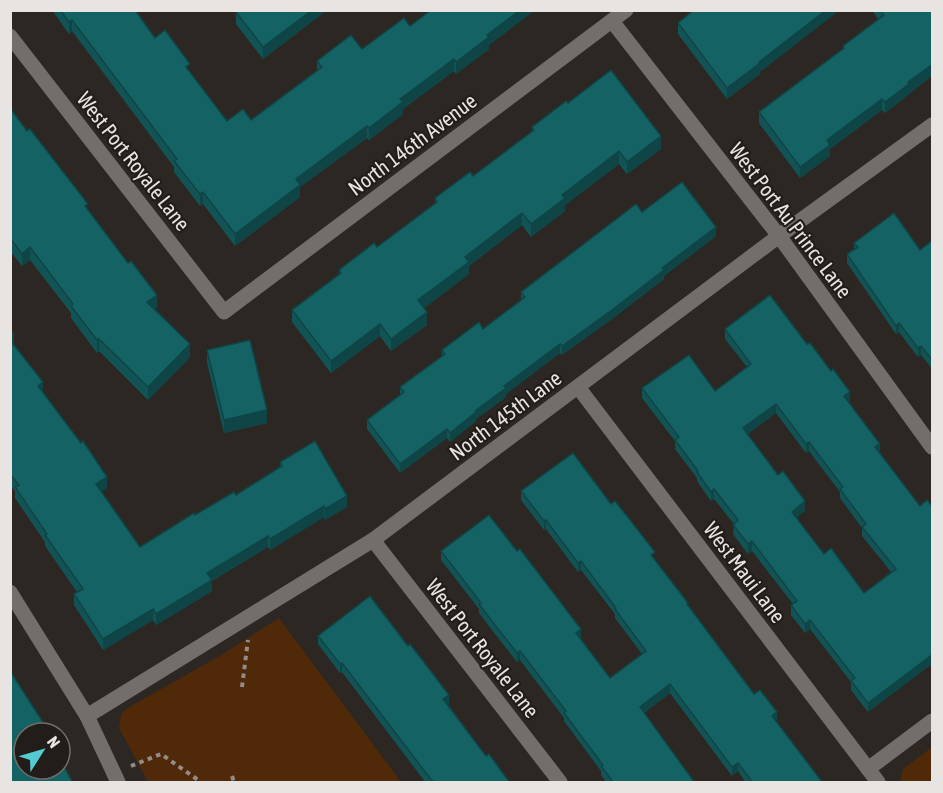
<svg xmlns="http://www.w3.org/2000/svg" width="943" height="793" font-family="'Asap Condensed',sans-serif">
<rect width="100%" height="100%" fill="#2d2723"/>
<g fill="#502908">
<path d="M279,618L401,782H148L119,728L121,714L129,707L218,657Z"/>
<path d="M932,747V782H900L903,769Z"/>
</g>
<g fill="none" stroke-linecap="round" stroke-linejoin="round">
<g stroke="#918c89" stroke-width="4" stroke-dasharray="4.5 4.5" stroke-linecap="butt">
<path d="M242,687L248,640"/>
<path d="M131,766L161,754L201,782"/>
<path d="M232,776L234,782"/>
</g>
<g stroke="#726e6c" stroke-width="15">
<path d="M612,21L779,236L932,447"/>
<path d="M10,36L224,312L626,10"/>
<path d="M578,387L878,782"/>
<path d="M373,540L560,782"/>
<path d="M10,592L87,716L118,782"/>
<path d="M87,716L373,540L779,236L932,125"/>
<path d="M868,769L932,721"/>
</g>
</g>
<g fill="#125456" fill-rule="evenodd">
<path d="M52,10H135L155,38L190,72L227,121L251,120L317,71V61L362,49L410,26L431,10H535L489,45V49L456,74L454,71L403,109V114L369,140L367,138L300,187V197L235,246L203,204L200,206L174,172V167L72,31L69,34Z"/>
<path d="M327,10L263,59L236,24V12Z"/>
<path d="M872,10H933V75L885,113L882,110L830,149V156L800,178L759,123V112L843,49V46L878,19Z"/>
<path d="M678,23L760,72V74L727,99L678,34Z"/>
<path d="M568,103L661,149L627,174L619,164L565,205V211L531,237L522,225L469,266V274L424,308L427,325L391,351L380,336L331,373L292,322V310L339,274V270L377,247L435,203V198L473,176L532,131V127Z"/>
<path d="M10,108L88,210L157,307L154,309L190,357L148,400L99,351L97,353L71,318V313L30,260L22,266L10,251Z"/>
<path d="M933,184V196L931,194V185Z"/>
<path d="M642,212L716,236L664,276V279L612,319L562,355L560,353L506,394V397L476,419V421L450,442L447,438L400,473L367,429V420L400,395V387L442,357V350L483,329L521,300V292Z"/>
<path d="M933,240V370L921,355L918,357L899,332L896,334L847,263V254L854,249V243L920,250Z"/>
<path d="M10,327L13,343L43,393L107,488L101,492L140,547L195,515L236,495L280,468V462L347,507L325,520L324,517L270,550L268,547L212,581V591L181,610L156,625L153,620L103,650L74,605V594L77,592L45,546V542L15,498V491L10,485Z"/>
<path d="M725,329L850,401L849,402L880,453L920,506L933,507V663L868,712L851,690V682L810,629L805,633L791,615V605L793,604L752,551L748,554L733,534L734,524L714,499L711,501L697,481V478L675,449V441L642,398V388L715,391L747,367L725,339ZM776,413L806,453L809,451L840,492V498L862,528V536L892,573L864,593L824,554L796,517L805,511L747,434Z"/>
<path d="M207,350L267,423L224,433L207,363Z"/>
<path d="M521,491L611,504L655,560L688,605L754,694L823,783H746L738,771L732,776L670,693L644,713L695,783H607L601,775V771L564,721V718L520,660L517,662L495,634L479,613V609L441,560V551L581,638H580L610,678L642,654L615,618V614L581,570L578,572L546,529L544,530L521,500Z"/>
<path d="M318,636L449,704H448L486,756L510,783H426L342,672L340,673L318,644Z"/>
</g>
<g fill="#0f4546">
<path d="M312,10H327L263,59V47Z"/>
<path d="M520,10H535L489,45V49L456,74V62L487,35Z"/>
<path d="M826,10H840L760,72V74L727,99V88L759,62Z"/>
<path d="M72,20V31L69,34V22Z"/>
<path d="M454,59V71L403,109V114L369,140V128L400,99Z"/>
<path d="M933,64V75L885,113V102L908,82Z"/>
<path d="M882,99V110L830,149V156L800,178V167L827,140Z"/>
<path d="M367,126V138L300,187V197L235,246V234L296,179Z"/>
<path d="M661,136V149L627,174V162Z"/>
<path d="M619,151V164L565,205V211L531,237V224L562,195Z"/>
<path d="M203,192V204L200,206V194Z"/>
<path d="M522,213V225L469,266V274L418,313V300L465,257Z"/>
<path d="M716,227V236L664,276V279L612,319L562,355V346L662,268Z"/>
<path d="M30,247V260L22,266V254Z"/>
<path d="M157,295V307L147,315V302Z"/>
<path d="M427,312V325L391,351V339Z"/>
<path d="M899,323V332L896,334V326Z"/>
<path d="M380,324V336L331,373V361Z"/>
<path d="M14,331V343L10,345V334Z"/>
<path d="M99,339V351L97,353V340Z"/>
<path d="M190,344V357L148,400V387Z"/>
<path d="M560,344V353L506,394V397L476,419V421L450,442V433L475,411L504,386Z"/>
<path d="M921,346V355L918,357V348Z"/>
<path d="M43,382V393L38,386Z"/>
<path d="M850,392V401L844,405V396Z"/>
<path d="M776,404V413L743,438V428Z"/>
<path d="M267,410V423L224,433V420Z"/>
<path d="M447,429V438L400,473V464Z"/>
<path d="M809,442V451L806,453V444Z"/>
<path d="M880,444V453L875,447Z"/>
<path d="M107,477V488L96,495V484Z"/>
<path d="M714,489V499L711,501V492Z"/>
<path d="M347,496V507L325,520V509Z"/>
<path d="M805,501V511L792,521V512Z"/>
<path d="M324,506V517L270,550V539Z"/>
<path d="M546,520V529L544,530V521Z"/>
<path d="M268,536V547L212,581V591L181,610L156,625V614L207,573Z"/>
<path d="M752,541V551L748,554V544Z"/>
<path d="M581,561V570L578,572V563Z"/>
<path d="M153,609V620L103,650V639Z"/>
<path d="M810,620V629L805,633V624Z"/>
<path d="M581,629V638L576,642V633Z"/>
<path d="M520,651V660L517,662V653Z"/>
<path d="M933,654V663L868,712V703Z"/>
<path d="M342,663V672L340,673V664Z"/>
<path d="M670,684V693L640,716V707Z"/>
<path d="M449,695V704L443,708V699Z"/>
<path d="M777,712V721L772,716Z"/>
<path d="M65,759V771L61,761Z"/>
<path d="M738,763V771L732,776V767Z"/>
</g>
<g fill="#156264" stroke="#0f4546" stroke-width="1.5" fill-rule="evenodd">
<path d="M60,10H135L155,38L165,30L190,64L186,67L227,121L243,109L251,120L322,67L317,61L351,35L362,49L404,18L410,26L431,10H520L487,35L489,37L456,62L454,59L400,99L403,102L369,128L367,126L296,179L300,185L235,234L203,192L200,194L174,161L177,159L72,20L69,22Z"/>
<path d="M238,10H312L263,47L236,12Z"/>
<path d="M694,10H826L759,62L760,63L727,88L678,23Z"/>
<path d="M880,10H933V64L908,82L909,84L885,102L882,99L827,140L830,145L800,167L759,112L844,48L843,46L884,15Z"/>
<path d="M611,70L661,136L627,162L619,151L562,195L565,198L531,224L522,213L465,257L469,262L418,300L427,312L391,339L380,324L331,361L292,310L341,273L339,270L374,243L377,247L437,202L435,198L470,172L473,176L534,130L532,127L566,101L568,103Z"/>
<path d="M10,108L27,131L30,129L88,204L85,206L128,263L131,261L157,295L147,302L190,344L148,387L99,339L97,340L71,306L73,304L30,247L22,254L10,238Z"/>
<path d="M682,182L716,227L662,268L664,270L612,310L562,346L560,344L504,386L506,388L475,411L476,412L450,433L447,429L400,464L367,420L404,392L400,387L445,354L442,350L479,322L483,329L525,297L521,292L636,204L642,212Z"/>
<path d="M894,213L920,250L933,240V361L921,346L918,348L899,323L896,326L847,254L858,247L854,243Z"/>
<path d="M770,295L807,344L810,343L831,371L833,369L850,392L844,396L880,444L875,447L920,506L927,500L933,507V654L868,703L851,681L855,678L810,620L805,624L791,605L797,601L752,541L748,544L733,525L738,520L714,489L711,492L697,472L698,471L675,440L679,437L642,388L689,355L715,391L751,364L725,329ZM776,404L806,444L809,442L843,487L840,489L866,524L862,527L896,569L864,593L831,548L824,554L792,512L805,501L783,471L778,475L743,428Z"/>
<path d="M10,340L43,382L38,386L81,443L83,441L107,477L96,484L140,547L194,513L195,515L234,492L236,495L282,466L280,462L315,441L347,496L325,509L324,506L270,539L268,536L207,573L212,580L181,599L156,614L153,609L103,639L74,594L83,589L45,535L47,534L15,487L19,485L10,474Z"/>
<path d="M250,340L267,410L224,420L207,350Z"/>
<path d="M573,453L611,504L615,501L638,530L655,552L651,555L688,603L687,604L754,694L760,690L777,712L772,716L823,783H753L738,763L732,767L670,684L640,707L695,783H614L601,766L603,765L564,713L566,711L520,651L517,653L495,625L479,604L481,603L441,551L489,515L517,551L520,549L581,629L576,633L610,678L646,651L615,609L616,608L581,561L578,563L546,520L544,521L521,491Z"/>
<path d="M370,596L408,646L410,644L449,695L443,699L486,756L489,754L510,783H436L434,781L433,782L342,663L340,664L318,636Z"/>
<path d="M10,671L50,733H24V769H60V750L65,759L61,761L73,783H10Z"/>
</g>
<g text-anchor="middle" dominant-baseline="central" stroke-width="4.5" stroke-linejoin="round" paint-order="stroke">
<g font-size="21" fill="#e8e4e1" stroke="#231d19">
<text transform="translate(412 144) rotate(-37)">North 146th Avenue</text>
<text transform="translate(134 161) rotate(52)">West Port Royale Lane</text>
<text transform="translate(791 220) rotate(53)">West Port Au Prince Lane</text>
<text transform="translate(505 415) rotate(-37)">North 145th Lane</text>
<text transform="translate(745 572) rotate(53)">West Maui Lane</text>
<text transform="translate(483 648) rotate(52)">West Port Royale Lane</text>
</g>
</g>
<rect width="943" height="793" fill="none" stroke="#e8e4e1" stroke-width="24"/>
<g transform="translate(42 751) rotate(53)"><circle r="28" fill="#231d19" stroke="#726d69" stroke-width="1.5"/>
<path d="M0-4.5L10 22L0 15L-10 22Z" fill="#52ccd0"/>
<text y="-9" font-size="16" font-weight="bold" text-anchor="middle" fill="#e8e4e1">N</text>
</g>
</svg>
